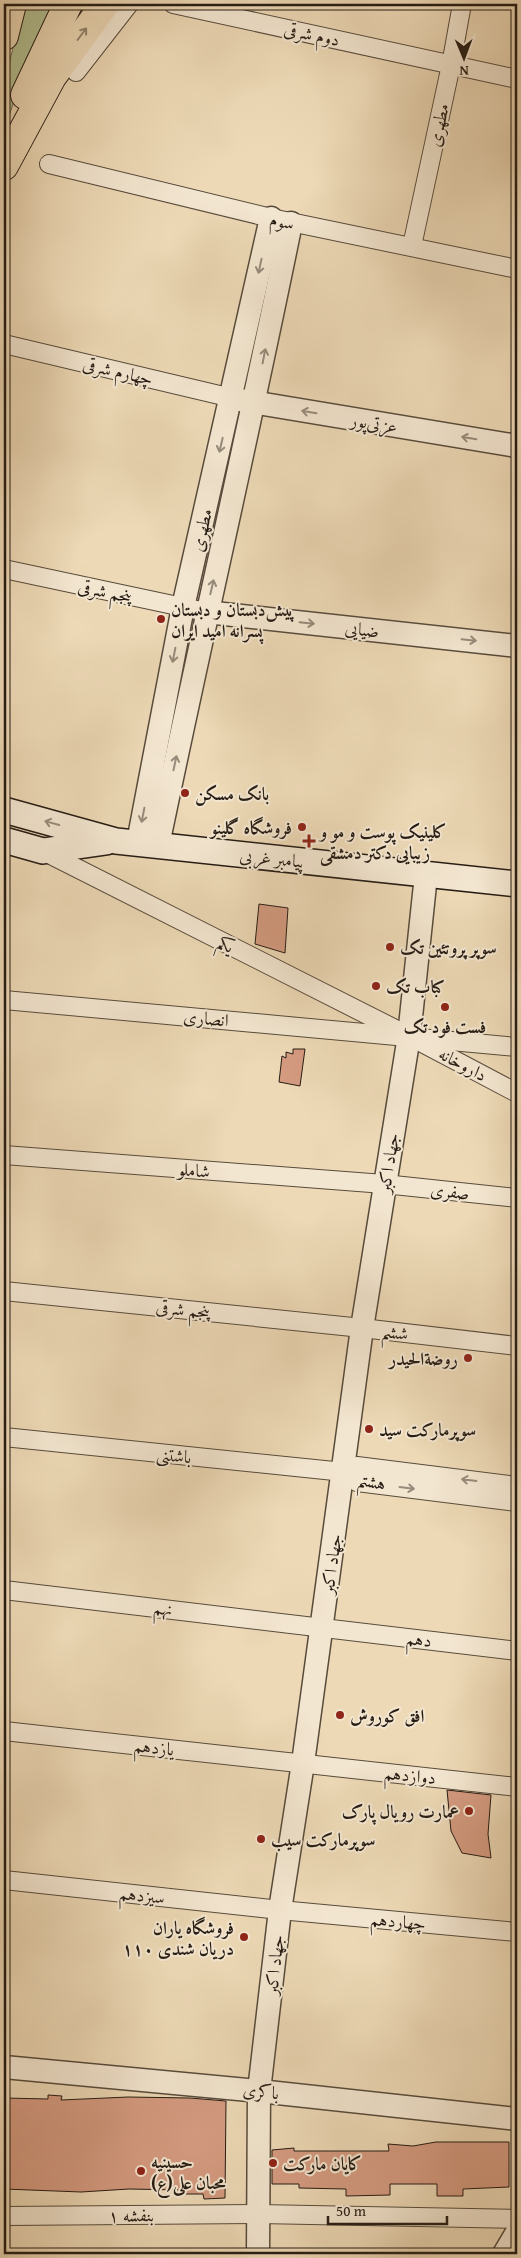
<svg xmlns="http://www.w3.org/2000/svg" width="521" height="2258" font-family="'Gentium Book Plus',Amiri,serif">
<rect width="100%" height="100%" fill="#edd9b6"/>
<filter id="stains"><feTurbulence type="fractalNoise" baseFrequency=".004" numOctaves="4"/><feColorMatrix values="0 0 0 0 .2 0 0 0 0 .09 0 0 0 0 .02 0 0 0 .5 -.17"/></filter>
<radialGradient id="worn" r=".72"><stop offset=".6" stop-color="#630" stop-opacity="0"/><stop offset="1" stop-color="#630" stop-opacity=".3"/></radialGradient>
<path fill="#b3c092" stroke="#6c6e53" d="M24,4H56L23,74L4,131V84Z"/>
<g fill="#d59b81" stroke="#261c14">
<path d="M259,904L288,908L285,953L255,944Z"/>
<path d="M293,1049H305L300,1086L279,1082L282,1056L286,1058V1052L293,1054Z"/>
<path d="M447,1790L491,1795L488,1834L491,1858L462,1853L451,1831Z"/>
<path d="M48,2095L62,2096L61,2100L128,2097L190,2098L226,2101L225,2198L204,2199L203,2194H180V2190L129,2189L81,2192L4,2189V2098L48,2099Z"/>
<path d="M436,2142H509V2187L463,2189V2196H437V2184H390V2195L346,2196V2189L299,2188V2184H272V2150L294,2148V2151H389L388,2144L413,2146Z"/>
</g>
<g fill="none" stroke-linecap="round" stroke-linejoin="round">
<defs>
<g id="minor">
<path d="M173,4L517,79"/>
<path d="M76,72L129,4"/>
<path d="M49,164L271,218L517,269"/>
<path d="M412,246L451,65L462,4"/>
<path d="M4,344L232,398"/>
<path d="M4,569L206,612"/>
<path d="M43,851L409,1036L517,1093"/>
<path d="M4,1000L517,1047"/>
<path d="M4,1155L384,1184L517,1198"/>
<path d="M4,1291L362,1328L517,1346"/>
<path d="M4,1437L344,1472L357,1466L517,1486"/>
<path d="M344,1472L357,1482L517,1502"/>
<path d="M4,1590L517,1651"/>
<path d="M4,1731L517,1787"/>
<path d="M4,1880L280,1910L517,1932"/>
<path d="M4,2216L258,2214L517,2219"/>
</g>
<g id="tertiary">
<path d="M240,400L517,446"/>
<path d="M206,612L517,646"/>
<path d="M138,842L183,607L271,218"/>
<path d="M158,845C201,637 249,431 291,223"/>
<path d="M4,2067L259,2091L517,2119"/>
<path d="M258,2254L259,2091L280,1910L303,1763L362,1328L409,1036L426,875"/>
<path d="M504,2254L517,2232"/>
</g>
<g id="secondary">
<path d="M4,810L116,841L517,884"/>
<path d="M4,840L43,851L106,842"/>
</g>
<g id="trunk">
<path d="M4,36L12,4"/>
<path d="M25,95L68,4"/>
<path d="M4,166L52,77L105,4"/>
</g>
</defs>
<use href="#minor" stroke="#584b3c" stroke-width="20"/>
<use href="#tertiary" stroke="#584b3c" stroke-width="25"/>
<use href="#secondary" stroke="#261c14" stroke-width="28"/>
<use href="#trunk" stroke="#261c14" stroke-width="30"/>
<use href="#minor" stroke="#f3e6d0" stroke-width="18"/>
<use href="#tertiary" stroke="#f3e6d0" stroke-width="22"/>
<use href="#secondary" stroke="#f3e6d0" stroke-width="25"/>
<use href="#trunk" stroke="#edd9b6" stroke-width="28"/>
</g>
<defs><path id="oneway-shaft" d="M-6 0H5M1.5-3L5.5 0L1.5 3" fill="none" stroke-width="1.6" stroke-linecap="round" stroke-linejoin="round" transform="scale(1.25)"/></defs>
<use stroke="#93846d" href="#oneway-shaft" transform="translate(82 34) rotate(-53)"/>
<g stroke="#978b7b">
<use href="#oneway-shaft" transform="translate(260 266) rotate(102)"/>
<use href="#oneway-shaft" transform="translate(264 356) rotate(-79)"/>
<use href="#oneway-shaft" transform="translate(309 412) rotate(-171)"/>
<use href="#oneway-shaft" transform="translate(469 438) rotate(-171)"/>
<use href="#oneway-shaft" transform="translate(221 445) rotate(103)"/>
<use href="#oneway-shaft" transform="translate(212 587) rotate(-77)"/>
<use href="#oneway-shaft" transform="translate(307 623) rotate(6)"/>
<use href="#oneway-shaft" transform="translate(469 640) rotate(6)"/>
<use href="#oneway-shaft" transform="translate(174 655) rotate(101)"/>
<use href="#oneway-shaft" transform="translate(175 763) rotate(-78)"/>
<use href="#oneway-shaft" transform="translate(143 815) rotate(101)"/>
<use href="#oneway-shaft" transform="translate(52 823) rotate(-165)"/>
<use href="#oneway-shaft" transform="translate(469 1480) rotate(-173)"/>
<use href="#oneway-shaft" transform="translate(407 1488) rotate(7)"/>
</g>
<g fill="#8f2418" stroke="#f3e6d0" stroke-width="2">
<circle cx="161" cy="619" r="5"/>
<circle cx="185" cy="793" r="5"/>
<circle cx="302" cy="827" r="5"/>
<path d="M306.5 833.5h5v5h5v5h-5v5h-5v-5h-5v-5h5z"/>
<circle cx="390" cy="947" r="5"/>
<circle cx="376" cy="986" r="5"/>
<circle cx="445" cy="1007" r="5"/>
<circle cx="468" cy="1358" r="5"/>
<circle cx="369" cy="1429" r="5"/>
<circle cx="340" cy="1715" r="5"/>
<circle cx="469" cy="1811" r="5"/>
<circle cx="261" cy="1839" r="5"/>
<circle cx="244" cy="1937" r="5"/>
<circle cx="273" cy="2163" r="5"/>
<circle cx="141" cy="2171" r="5"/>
</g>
<g text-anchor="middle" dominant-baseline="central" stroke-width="4" stroke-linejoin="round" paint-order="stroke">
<g font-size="18" fill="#261c14" stroke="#f3e6d0">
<text transform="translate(312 34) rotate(12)">دوم شرقی</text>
<text transform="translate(438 125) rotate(-78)">مطهری</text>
<text transform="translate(282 221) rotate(12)">سوم</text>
<text transform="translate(118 371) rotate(13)">چهارم شرقی</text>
<text transform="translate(374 423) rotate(9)">عزتی‌پور</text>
<text transform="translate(201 530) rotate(-77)">مطهری</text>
<text transform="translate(105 591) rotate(12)">پنجم شرقی</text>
<text transform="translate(362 629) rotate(6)">ضیایی</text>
<text transform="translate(272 858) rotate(6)">پیامبر غربی</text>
<text transform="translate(226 944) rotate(27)">یکم</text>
<text transform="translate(206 1018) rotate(5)">انصاری</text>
<text transform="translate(463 1064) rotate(28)">داروخانه</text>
<text transform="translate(388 1163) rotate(-81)">جهاد اکبر</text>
<text transform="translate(194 1170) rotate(4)">شاملو</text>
<text transform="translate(450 1191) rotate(6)">صفری</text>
<text transform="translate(183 1309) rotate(6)">پنجم شرقی</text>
<text transform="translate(395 1332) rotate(7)">ششم</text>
<text transform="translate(174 1455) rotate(6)">باشتنی</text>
<text transform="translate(372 1481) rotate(12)">هشتم</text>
<text transform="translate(331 1564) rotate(-82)">جهاد اکبر</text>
<text transform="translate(163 1608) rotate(7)">نهم</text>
<text transform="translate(419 1639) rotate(7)">دهم</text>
<text transform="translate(154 1747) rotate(6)">یازدهم</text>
<text transform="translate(410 1775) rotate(6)">دوازدهم</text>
<text transform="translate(142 1895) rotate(6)">سیزدهم</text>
<text transform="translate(398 1921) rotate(5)">چهاردهم</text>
<text transform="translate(274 1965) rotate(-84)">جهاد اکبر</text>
<text transform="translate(261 2091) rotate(6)">باکری</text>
<text transform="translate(131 2215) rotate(-1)">بنفشه ۱</text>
</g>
<g font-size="18" font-weight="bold" fill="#261c14" stroke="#f3e6d0" text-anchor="start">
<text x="171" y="609">پیش‌دبستان و دبستان<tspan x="171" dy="21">پسرانه امید ایران</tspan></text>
<text x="195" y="793">بانک مسکن</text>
<text x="292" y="827" text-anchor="end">فروشگاه گلینو</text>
<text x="320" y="831">کلینیک پوست و مو و<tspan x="320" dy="21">زیبایی دکتر دمشقی</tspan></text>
<text x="400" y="947">سوپر پروتئین تک</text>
<text x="386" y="986">کباب تک</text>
<text x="445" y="1026" text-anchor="middle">فست فود تک</text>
<text x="458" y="1358" text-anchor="end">روضةالحیدر</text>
<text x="379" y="1429">سوپرمارکت سید</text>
<text x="350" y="1715">افق کوروش</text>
<text x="459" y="1811" text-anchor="end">عمارت رویال پارک</text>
<text x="271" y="1839">سوپرمارکت سیب</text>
<text x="234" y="1927" text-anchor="end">فروشگاه یاران<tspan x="234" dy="21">دریان شندی ۱۱۰</tspan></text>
<text x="151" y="2161">حسینیه<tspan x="151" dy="21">محبان علی(ع)</tspan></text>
<text x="283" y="2163">کایان مارکت</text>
</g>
</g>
<rect width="521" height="2258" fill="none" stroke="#edd9b6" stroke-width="20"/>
<rect x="5" y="5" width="511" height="2248" fill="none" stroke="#261c14" stroke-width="2.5"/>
<rect x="10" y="10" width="501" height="2238" fill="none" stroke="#261c14"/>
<g transform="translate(464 58) rotate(179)" stroke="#f3e6d0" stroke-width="4" paint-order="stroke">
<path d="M0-4L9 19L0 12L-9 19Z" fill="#261c14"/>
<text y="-8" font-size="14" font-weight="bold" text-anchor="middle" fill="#261c14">N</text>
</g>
<path d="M328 2216v8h119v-8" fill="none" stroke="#261c14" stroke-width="2.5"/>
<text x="336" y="2216" font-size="15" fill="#261c14" stroke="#f3e6d0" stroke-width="4" paint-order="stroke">50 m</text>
<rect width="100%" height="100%" filter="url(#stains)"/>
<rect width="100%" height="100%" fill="url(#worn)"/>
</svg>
